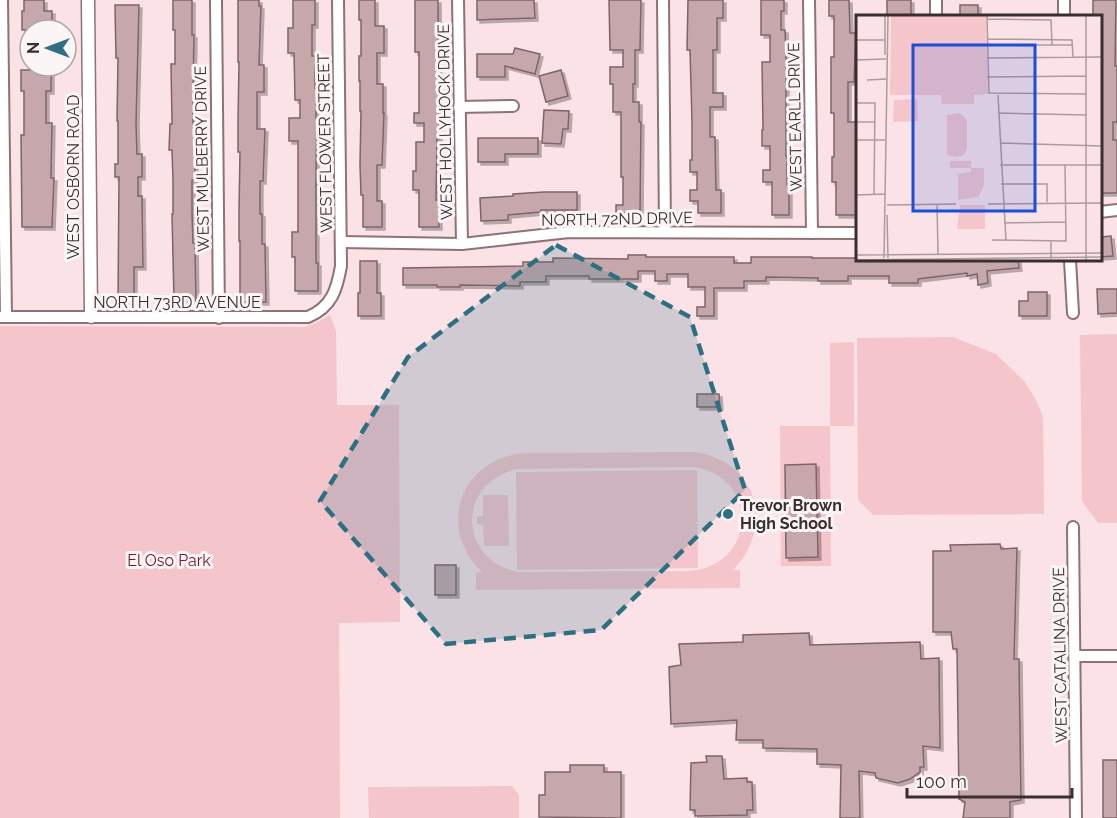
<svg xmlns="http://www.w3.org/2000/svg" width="1117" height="818" font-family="Raleway,sans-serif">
<defs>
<filter id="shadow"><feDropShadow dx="3" dy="3" stdDeviation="0" flood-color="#0004"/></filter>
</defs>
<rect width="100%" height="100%" fill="#fbe2e6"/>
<g fill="#f5c5cc" fill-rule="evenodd">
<path d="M330,315L336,331L337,405H399L400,622L339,623L340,818H0V326L305,327L316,323Z"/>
<path d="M1117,334V523H1098L1082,501L1080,335Z"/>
<path d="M953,337L996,354L1025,382L1036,400L1043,417L1044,514L873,515L858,500L857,338Z"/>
<path d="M854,342V426H830L831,566H781L780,426H830V343Z"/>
<path d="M694,452C757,460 776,526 733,570H740V588L476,590V573L482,572C436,528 460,458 525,453ZM692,467C759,475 758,564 691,571L518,572C457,559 457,482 517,469Z"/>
<path d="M697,470L698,568L517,570L516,472Z"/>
<path d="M483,495H508L509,546H484L483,525L477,524V517L483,516Z"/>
<path d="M512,786L519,795V818H369L368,787Z"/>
</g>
<g fill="#c6a8ac" stroke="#7f6368" stroke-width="1.5" filter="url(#shadow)">
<path d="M24,0H44V11H52V30H22V11H24Z"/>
<path d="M173,0H192V35H194L193,95V125H195L194,154H195V180H192V213L193,243H195L196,301H174L172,214H173V180L172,150H169L170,124H172L171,64H175V30H173Z"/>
<path d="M238,0H259V6H261L259,65H264V92H257V129H265L263,181H260V214H262V244H265L266,302H240V241H239V211L240,152H238V122L239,62H238Z"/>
<path d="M293,0H315V25H312V56H315V88H316V118H317L316,170V263H318V291H295V257H292V232H298V141H289V118H300V100H295L294,53H288V28H293Z"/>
<path d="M359,0H375V26H384V53H377V84H383V113H384L382,165H377V201H382V227H363V195H361L360,165L361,111H360V81H359V56H361V20H359Z"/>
<path d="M415,0H438L439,139H437L436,200H439V227H419V190H413V171H416V142H424V123H414V113H419V52H415Z"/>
<path d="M477,0H534L535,18L477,20Z"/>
<path d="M609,0H641L640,50H635V84H633V102H639V122H641L640,213H616V205H623V177H621V112H613V84H610V67H623V50H610Z"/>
<path d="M688,0H723V18H717V50H713V93H723V107H710V137H715L716,190H721V213H698V201H690V190H697V172H690V160H692V122L690,50H687Z"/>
<path d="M761,0H784V11H781V30H785L786,53V156H787V185H789V215H772V182H763V170H770V146H762V130H763L762,62H770V35H761Z"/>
<path d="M829,0H849L850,33H856L854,82H848V122H857L858,215H836V182H832V157H834V113H831V57H834V16H829Z"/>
<rect x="887" y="0" width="24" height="16"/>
<path d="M1093,0H1116L1115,66H1117V122H1113V140H1117V193H1101V16H1093Z"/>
<path d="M115,5H139L136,124L137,154H142V177H138V196H142L143,267H134V301H118L119,177H115V164H118V121H117L118,58H116Z"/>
<rect x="960" y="5" width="18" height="11"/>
<path d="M515,48L540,54L535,74L505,66V77H477V54H513Z"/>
<path d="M21,70H51V91H46V123H52L51,178H54L52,227H22L21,135H24V91H21Z"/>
<path d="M561,70L568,96L546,102L539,76Z"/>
<path d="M544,110L569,111L568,129H563L561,144L542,143Z"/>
<path d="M478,138H538V154H505V162H478Z"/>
<path d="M544,192H577V210H541V212L508,215V220L481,221L480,198L513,196V194Z"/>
<path d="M1111,236L1113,256L1101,257V237Z"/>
<path d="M628,255H646V257H734V263H751V257H812V258H858V260H1018L1019,268L987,271L988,283L978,285L977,274L967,276V273L918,279V283H889V276H848V281H818V278L766,277V281H744V288H714V316H697V307H705V287H688V274H667V281H655V271H638V279H589V276H546V282H520V286L460,285V287H437V285H403V268L523,266V262H553V258L628,259Z"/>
<path d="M360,261H377V293H381V316H358V293H360Z"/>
<path d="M1097,289H1117V313L1098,314Z"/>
<path d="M1028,292H1047V316H1019V301H1028Z"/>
<path d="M697,394H719L720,407H697Z"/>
<path d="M816,464L818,557L786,558L785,465Z"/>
<path d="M1000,544L1001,549L1017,548L1014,659H1019L1021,800L1010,802V818H963L965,802L959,799L957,649H953L951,632H933V551H951L950,545Z"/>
<rect x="435" y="565" width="21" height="30"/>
<path d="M809,633L810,645L920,642L921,659L939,658L940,748L923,746L924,767H920V772L910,779L898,783L876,778L875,773L859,771L860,818H840L841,765L817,764V749L763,748V740H736L737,720L671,724L669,667L681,665L679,644L743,642V635Z"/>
<path d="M706,756H722L724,779L747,778V782H752L753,810H747V815L695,816V810H690L691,763L707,762Z"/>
<rect x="1103" y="760" width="14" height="58"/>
<path d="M570,765H604V772H621V818L539,817V795H545V772H570Z"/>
</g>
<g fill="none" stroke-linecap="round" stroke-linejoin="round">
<defs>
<g id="minor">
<path d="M2,0L6,317"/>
<path d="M216,0L219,318"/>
<path d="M458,0L462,244"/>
<path d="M663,0L665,232"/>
<path d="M809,0L812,233"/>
<path d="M936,0V16"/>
<path d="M1064,0V16"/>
<path d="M459,107L513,106"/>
<path d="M1100,212L1117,210"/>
<path d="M341,242L462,244L569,232L858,233"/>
<path d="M1070,260L1073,313"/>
<path d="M0,317H308C332,307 337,289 341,266L338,0"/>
<path d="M1073,527L1076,818"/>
<path d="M1075,656H1117"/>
</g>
<path id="tertiary" d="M88,0L91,317"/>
</defs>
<use href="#minor" stroke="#8e7276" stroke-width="14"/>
<use href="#tertiary" stroke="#8e7276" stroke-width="15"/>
<use href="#minor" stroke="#fff" stroke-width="10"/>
<use href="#tertiary" stroke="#fff" stroke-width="12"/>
</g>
<path fill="#2d7081" fill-opacity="0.2" stroke="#2d7081" stroke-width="4.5" stroke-dasharray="12 8" stroke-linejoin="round" d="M556,245L690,317L745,490L601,630L446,644L320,501L408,357Z"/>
<circle fill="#2d7081" stroke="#fbf5f5" stroke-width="2" cx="728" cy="514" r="6"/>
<g text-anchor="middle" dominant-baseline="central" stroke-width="6" stroke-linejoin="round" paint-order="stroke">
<g font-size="16" fill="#3a2e30" stroke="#fbf5f5">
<text transform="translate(795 117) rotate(-91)">WEST EARLL DRIVE</text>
<text transform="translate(445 122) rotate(-91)">WEST HOLLYHOCK DRIVE</text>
<text transform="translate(325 143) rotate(-91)">WEST FLOWER STREET</text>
<text transform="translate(202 159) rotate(-91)">WEST MULBERRY DRIVE</text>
<text transform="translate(73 177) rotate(-90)">WEST OSBORN ROAD</text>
<text transform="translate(617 219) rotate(-1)">NORTH 72ND DRIVE</text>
<text x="177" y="302">NORTH 73RD AVENUE</text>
<text transform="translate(1060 655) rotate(-91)">WEST CATALINA DRIVE</text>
</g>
<g font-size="16" font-weight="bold" fill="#3a2e30" stroke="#fbf5f5" text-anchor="start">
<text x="740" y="505">Trevor Brown<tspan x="740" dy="18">High School</tspan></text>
</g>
<g font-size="16" fill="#6e1933" stroke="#fbf5f5">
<text x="169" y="560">El Oso Park</text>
</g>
</g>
<g transform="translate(856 15)">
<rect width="246" height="246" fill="#fbe2e6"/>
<path d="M35,0H130L132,79L118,80V89H86L85,80H34ZM61,84L62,106L37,107L38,85ZM104,98L111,105V133L108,140L101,142L91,140V100ZM94,146H115V153H128V171L122,182L102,185V159L115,157V153H94ZM104,190H129V214H101Z" fill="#f5c5cc"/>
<path fill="none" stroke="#ae9a9d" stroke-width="1.5" d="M29,0V40M131,0L133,78L230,79M131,4L195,5L196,30M131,24L216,25L217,42M0,25H29M131,30H216M131,43L246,42M0,45L30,44M131,62L230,61M11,65L30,64M142,80L150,226M0,88H19L18,179M142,98L230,100M0,107H19M0,125H29M144,128L246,131M144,150H246M145,169H191V187M0,180L29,179M81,189L82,239M132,189L246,188M31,190L100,189M31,200L32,243M148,208L210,207M136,225L210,226L209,149M195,226V246M0,240L246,238M28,243L32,0M0,245L246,242M230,246V0"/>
<path fill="#1d4ed8" fill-opacity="0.15" stroke="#1d4ed8" stroke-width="3" d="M57,30H179V196H57Z"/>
<rect width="246" height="246" fill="none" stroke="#3a2e30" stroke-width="3"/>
</g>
<g transform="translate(48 48) rotate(270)"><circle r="28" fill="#fbf5f5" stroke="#aea5a6" stroke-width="1.5"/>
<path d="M0-4.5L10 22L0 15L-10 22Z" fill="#2d7081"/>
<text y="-9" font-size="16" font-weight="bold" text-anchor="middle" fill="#3a2e30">N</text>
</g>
<path d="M907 788v9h165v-9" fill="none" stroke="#3a2e30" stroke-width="3"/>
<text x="916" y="788" font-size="18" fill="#3a2e30" stroke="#fbf5f5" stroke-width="4.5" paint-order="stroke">100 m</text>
</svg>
